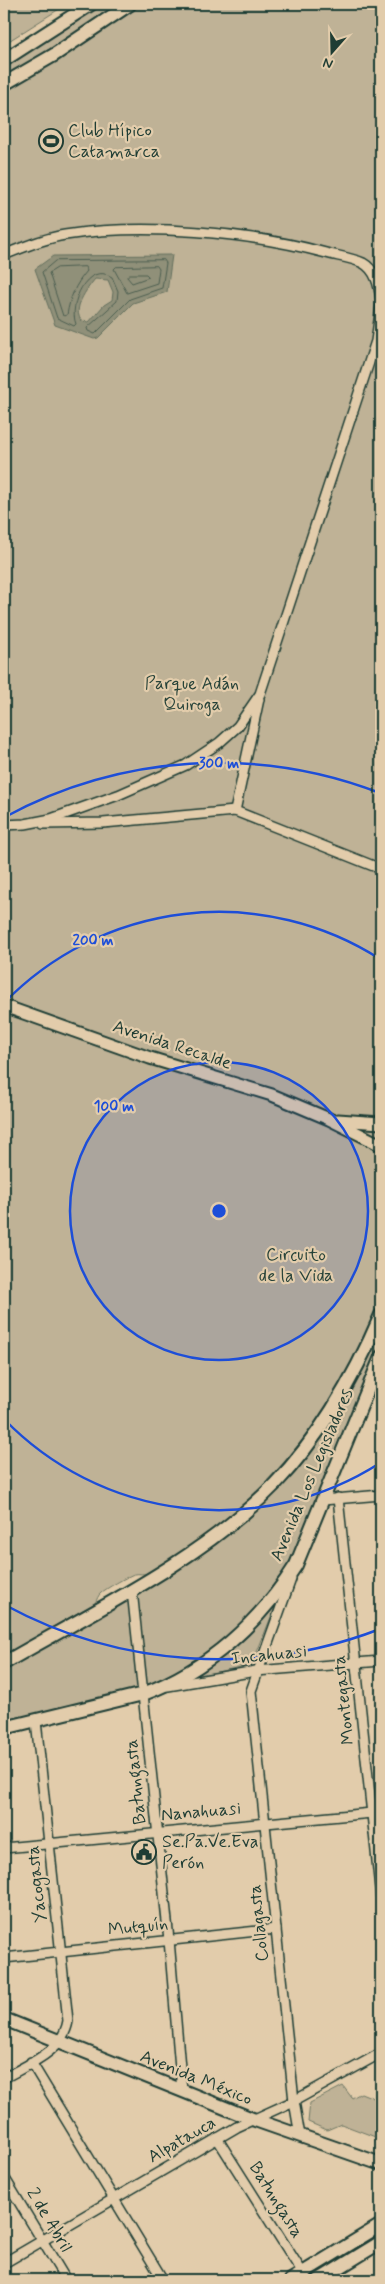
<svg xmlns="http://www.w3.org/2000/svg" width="385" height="2284" font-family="Mynerve,sans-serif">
<rect width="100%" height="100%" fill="#e2ccab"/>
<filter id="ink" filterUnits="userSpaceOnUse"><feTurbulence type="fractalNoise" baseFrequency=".02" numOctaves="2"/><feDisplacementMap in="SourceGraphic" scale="10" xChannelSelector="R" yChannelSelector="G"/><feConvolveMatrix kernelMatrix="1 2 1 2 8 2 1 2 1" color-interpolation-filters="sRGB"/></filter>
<g filter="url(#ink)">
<g fill="#bfb296" stroke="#6f7865">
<path d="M4,4H67L4,44Z"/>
<path d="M101,4H120L4,78V66Z"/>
<path d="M141,4H381V1298C341,1402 277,1488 184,1550C172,1558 161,1566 148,1573C144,1575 139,1573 134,1574C128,1576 105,1589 101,1593C98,1595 97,1600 95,1603L4,1655V91L57,59Z"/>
<path d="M381,1330V1341L301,1540C288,1563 275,1591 257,1611C230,1639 194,1666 158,1681C109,1701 55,1710 4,1723V1669C110,1609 227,1554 306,1457C325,1435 341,1410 354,1385C364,1367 371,1347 381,1330Z"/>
<path d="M275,1607L253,1662L250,1665L189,1678C221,1658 251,1636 275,1607Z"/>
<path d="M343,2086L352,2098L361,2093L381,2101V2144L378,2138L341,2124L327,2130L308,2122L310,2103Z"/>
</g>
<path fill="#909079" stroke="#636f5d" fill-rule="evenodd" d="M172,255L167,292L133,303L98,338L94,339L55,325L35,269L53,256ZM95,279L108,280L113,292L112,300L104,305L89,322L82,321C71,309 87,289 95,279Z"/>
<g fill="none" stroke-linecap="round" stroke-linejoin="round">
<g stroke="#4c5e50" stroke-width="1">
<path d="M164,260L166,263L162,288L130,299L95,334L88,331L87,328L117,301L118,291L112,277C87,261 68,305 76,324L74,326L57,318L42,272L55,261Z"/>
<path d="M157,266L159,269L157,283L127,293L114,269L116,267Z"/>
<path d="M85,267L87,271C75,285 70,297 67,315L63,316L49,273L57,268Z"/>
<path d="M130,274H146L149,277L132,283L127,277Z"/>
</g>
<defs>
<g id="minor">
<path d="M4,255C23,247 45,238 65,235C145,223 248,232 326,253C337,256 352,258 363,263C376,270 379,286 381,299"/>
<path d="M235,811L259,699"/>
<path d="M43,824L103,823L235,811L381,869"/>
<path d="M4,825L25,824L51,819L118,795L186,765L219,743L238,726L260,694L376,341L381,306"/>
<path d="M338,1498L381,1898"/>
<path d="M323,1500L381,1495"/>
<path d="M291,1579L251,1691L294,2101L300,2136"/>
<path d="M132,1590L169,1940L182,2091"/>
<path d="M168,1686L256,1671L381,1661"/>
<path d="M4,1848L372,1813"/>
<path d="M4,1958L276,1929"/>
<path d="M31,2062L163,2280"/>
<path d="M4,2078C28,2064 63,2052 68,2021L36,1721"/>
<path d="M217,2138L307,2280"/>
<path d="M4,2177L66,2280"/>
<path d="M4,2263L237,2127L294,2101L381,2053"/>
</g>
<g id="tertiary">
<path d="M4,1006L150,1058L272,1095L329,1119L381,1145"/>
<path d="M338,1120L381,1123"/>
</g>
<g id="secondary">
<path d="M4,60L91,4"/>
<path d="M4,84L54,55L130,4"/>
<path d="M4,1663C92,1612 204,1558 275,1484C321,1436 355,1376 381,1315"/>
<path d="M4,1728L143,1694C208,1670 260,1622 296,1565L381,1357"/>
<path d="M4,2019L255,2120L381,2164"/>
<path d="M291,2280L381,2225"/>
<path d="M319,2280L381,2242"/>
</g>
</defs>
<use href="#minor" stroke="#1f3d34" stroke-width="12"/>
<use href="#tertiary" stroke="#1f3d34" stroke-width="15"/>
<use href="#secondary" stroke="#1f3d34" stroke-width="16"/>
<use href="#minor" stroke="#e2ccab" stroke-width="9"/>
<use href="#tertiary" stroke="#e2ccab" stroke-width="11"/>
<use href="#secondary" stroke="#e2ccab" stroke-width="12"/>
</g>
</g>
<circle cx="219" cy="1211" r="149" fill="#1d4ed8" fill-opacity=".12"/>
<g fill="none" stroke="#1d4ed8" stroke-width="2.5">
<circle cx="219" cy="1211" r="149"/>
<path d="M380 1463A299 299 0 0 1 4 1419M4 1003A299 299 0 0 1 380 959"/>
<path d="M380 1629A448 448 0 0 1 5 1605M5 817A448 448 0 0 1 380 793"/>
</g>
<defs>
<symbol id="stadium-ring" viewBox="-11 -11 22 22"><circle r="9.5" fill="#e2ccab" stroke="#1f3d34" stroke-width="1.5"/><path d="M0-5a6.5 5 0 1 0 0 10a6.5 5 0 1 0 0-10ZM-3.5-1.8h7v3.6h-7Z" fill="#1f3d34"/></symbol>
<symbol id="civic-ring" viewBox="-11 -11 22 22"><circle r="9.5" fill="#e2ccab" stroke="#1f3d34" stroke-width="1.5"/><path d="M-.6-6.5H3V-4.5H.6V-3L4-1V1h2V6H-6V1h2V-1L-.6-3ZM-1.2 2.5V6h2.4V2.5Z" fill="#1f3d34"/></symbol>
</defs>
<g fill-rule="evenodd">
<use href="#stadium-ring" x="37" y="127" width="28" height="28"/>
<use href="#civic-ring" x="130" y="1838" width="28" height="28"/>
</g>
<g text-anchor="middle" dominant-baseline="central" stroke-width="4.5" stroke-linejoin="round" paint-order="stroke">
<g font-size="18" fill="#1f3d34" stroke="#e2ccab" text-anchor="start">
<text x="68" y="131">Club Hípico<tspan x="68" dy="21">Catamarca</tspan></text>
<text x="162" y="1842">Se.Pa.Ve.Eva<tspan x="162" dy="21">Perón</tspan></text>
</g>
<g font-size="18" fill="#274339" stroke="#e2ccab">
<text x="192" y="684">Parque Adán<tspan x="192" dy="21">Quiroga</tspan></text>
<text x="296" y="1255">Circuito<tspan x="296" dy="21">de la Vida</tspan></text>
</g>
<g font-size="18" fill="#1f3d34" stroke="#e2ccab">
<text transform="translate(172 1045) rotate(18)">Avenida Recalde</text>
<text transform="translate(312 1475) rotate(-67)">Avenida Los Legisladores</text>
<text transform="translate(269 1655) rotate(-6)">Incahuasi</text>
<text transform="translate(344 1700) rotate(-96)">Montegasta</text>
<text transform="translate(136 1782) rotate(-96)">Batungasta</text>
<text transform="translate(201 1812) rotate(-5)">Nanahuasi</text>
<text transform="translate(37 1884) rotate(-96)">Yacogasta</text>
<text transform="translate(259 1923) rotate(-96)">Collagasta</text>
<text transform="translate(138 1927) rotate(-6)">Mutquín</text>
<text transform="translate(196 2078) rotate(22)">Avenida México</text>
<text transform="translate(182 2140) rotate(-30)">Alpatauca</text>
<text transform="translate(276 2200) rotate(58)">Batungasta</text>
<text transform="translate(49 2220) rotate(59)">2 de Abril</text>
</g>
</g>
<circle cx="219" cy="1211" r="8" fill="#1d4ed8" stroke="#e2ccab" stroke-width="2.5"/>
<g font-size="15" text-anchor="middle" font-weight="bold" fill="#1d4ed8" stroke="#e2ccab" stroke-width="4.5" stroke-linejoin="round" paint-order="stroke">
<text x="219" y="768">300 m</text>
<text x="93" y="945">200 m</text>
<text x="114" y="1111">100 m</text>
</g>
<rect width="385" height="2284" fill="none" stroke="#e2ccab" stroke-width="20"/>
<rect x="10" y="10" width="365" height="2264" fill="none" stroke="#1f3d34" stroke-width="2" filter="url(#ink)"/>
<g transform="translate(332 52) rotate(200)" stroke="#e2ccab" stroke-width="4" paint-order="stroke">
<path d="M0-4L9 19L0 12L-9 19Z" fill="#1f3d34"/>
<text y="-8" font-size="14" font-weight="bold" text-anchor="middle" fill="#1f3d34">N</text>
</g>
</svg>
